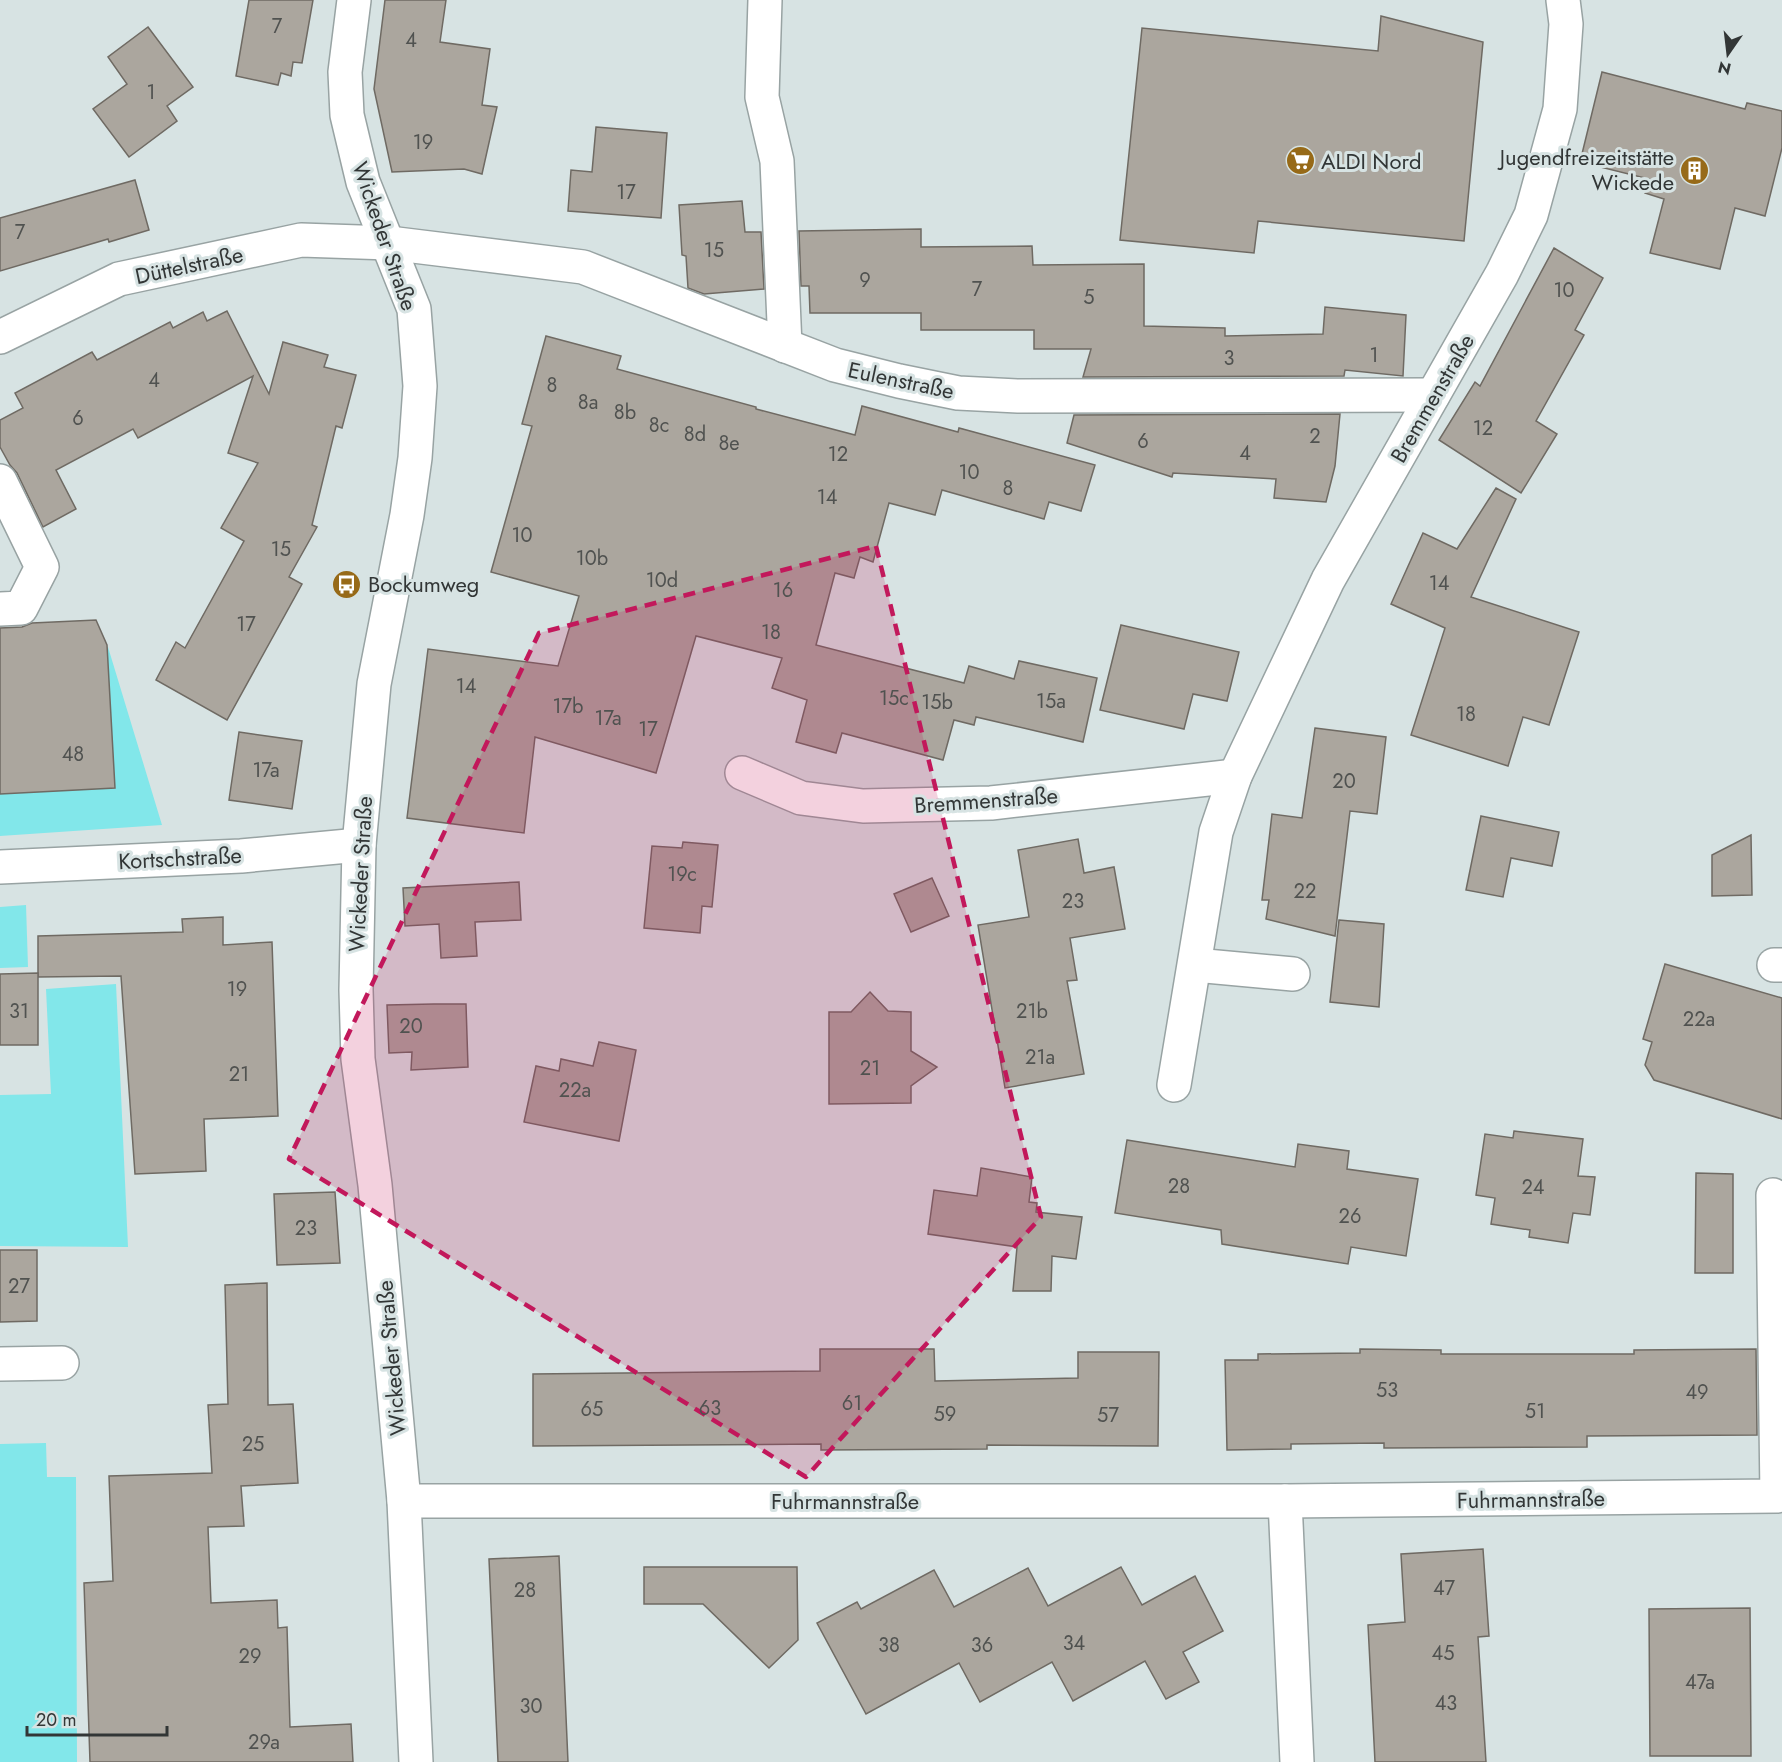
<svg xmlns="http://www.w3.org/2000/svg" width="1782" height="1762" font-family="Jost,sans-serif">
<rect width="100%" height="100%" fill="#d7e3e3"/>
<g fill="#82e7ea">
<path d="M108,647L162,825L0,836V662L90,656Z"/>
<path d="M26,905L28,967L0,968V907Z"/>
<path d="M116,984L128,1247L0,1246V1095L51,1094L46,989Z"/>
<path d="M46,1443L47,1477H76L77,1762H0V1444Z"/>
</g>
<g fill="#aba69e" stroke="#6f6a63" stroke-width="1.5">
<path d="M249,0H313L302,63L293,62L291,76L281,73L278,85L236,76Z"/>
<path d="M385,0H446L440,42L490,49L482,105L497,107L482,174L464,169L392,172L374,89Z"/>
<path d="M1381,16L1483,42L1464,241L1258,221L1254,253L1120,240L1142,28L1378,51Z"/>
<path d="M148,27L193,87L167,106L177,121L129,157L93,109L127,84L108,57Z"/>
<path d="M1602,72L1745,109L1747,103L1782,111V148L1765,216L1735,208L1720,269L1650,253L1664,199L1645,193L1649,179L1580,162Z"/>
<path d="M596,127L667,133L661,218L568,211L571,170L592,172Z"/>
<path d="M135,180L149,230L109,242L108,239L0,271V218Z"/>
<path d="M742,201L745,232H761L764,289L704,294L688,288L686,256L682,255L679,205Z"/>
<path d="M921,229V247L1032,246L1033,265L1144,264V326L1225,328V336L1323,334L1325,307L1406,315L1403,376L1345,370L1344,376L1083,377L1091,349H1034V330H921V313H810L809,286H801L799,231Z"/>
<path d="M1554,248L1603,278L1575,330L1584,335L1536,421L1557,434L1521,493L1439,440L1475,382L1480,386Z"/>
<path d="M227,311L269,394L283,342L328,355L324,367L356,375L342,428L336,426L312,525L317,527L289,577L302,584L227,720L156,680L176,642L185,648L244,541L221,528L258,463L228,453L253,376L138,438L133,429L56,470L76,509L43,527L17,473L10,465L0,447V420L23,408L15,393L92,352L97,360L170,322L173,328L203,312L207,321Z"/>
<path d="M546,336L621,356L617,369L756,407V409L855,435L862,406L958,432L959,428L1095,465L1081,511L1049,502L1044,519L942,490L935,515L889,503L873,562L860,557L854,578L835,573L816,645L964,683L969,666L1014,679L1019,661L1097,678L1083,742L976,717L974,725L954,720L943,760L842,733L836,753L796,742L807,700L772,688L782,658L696,636L656,773L535,737L524,833L407,818L428,649L558,666L579,596L491,572L532,426L522,424Z"/>
<path d="M1340,414L1335,466L1326,502L1274,498L1276,479L1173,473L1172,477L1067,443L1074,415Z"/>
<path d="M1496,488L1516,499L1471,597L1579,632L1549,725L1523,717L1508,766L1411,735L1445,628L1391,604L1423,533L1457,549Z"/>
<path d="M96,620L107,645L115,788L0,794V628L22,627L32,623Z"/>
<path d="M1121,625L1239,652L1227,701L1193,694L1184,729L1100,710Z"/>
<path d="M1315,728L1386,737L1377,814L1350,811L1335,936L1266,919L1269,900H1262L1272,814L1302,818Z"/>
<path d="M239,732L302,741L292,809L229,800Z"/>
<path d="M1481,816L1559,832L1552,866L1511,858L1503,897L1466,890Z"/>
<path d="M1751,835L1752,895L1712,896V855Z"/>
<path d="M1078,839L1084,873L1114,867L1125,929L1070,938L1077,980L1067,981L1084,1074L1005,1088L978,925L1029,917L1018,850Z"/>
<path d="M683,842L718,845L712,907L702,906L700,933L644,928L652,846L682,848Z"/>
<path d="M932,878L949,916L911,932L894,894Z"/>
<path d="M519,882L521,920L475,922L477,956L441,958L439,924L405,926L403,888Z"/>
<path d="M223,917V945L272,942L278,1116L204,1119L206,1171L135,1174L121,976L38,977V936L183,932L182,919Z"/>
<path d="M1339,920L1384,924L1379,1007L1330,1002Z"/>
<path d="M1665,964L1782,998V1119L1654,1080L1645,1065L1652,1042L1643,1039Z"/>
<path d="M38,973V1045H0V974Z"/>
<path d="M870,992L888,1011L911,1012V1051L937,1067L911,1086V1103L829,1104V1012H851Z"/>
<path d="M434,1004H466L468,1067L411,1070L412,1052L389,1053L387,1005Z"/>
<path d="M599,1042L636,1050L619,1141L524,1122L536,1066L559,1071L561,1059L593,1066Z"/>
<path d="M1514,1131L1583,1139L1578,1176L1595,1177L1590,1215L1573,1213L1568,1243L1529,1237L1530,1230L1491,1224L1495,1198L1476,1195L1485,1134L1513,1138Z"/>
<path d="M1127,1140L1295,1167L1298,1144L1349,1151L1347,1169L1418,1179L1406,1256L1351,1247L1348,1264L1222,1244L1221,1230L1115,1213Z"/>
<path d="M981,1168L1032,1177L1029,1202L1037,1203L1036,1212L1082,1217L1076,1259L1052,1256L1051,1291H1013L1017,1247L928,1234L934,1190L977,1196Z"/>
<path d="M1696,1173L1733,1174V1273H1695Z"/>
<path d="M335,1192L340,1263L277,1265L274,1194Z"/>
<path d="M0,1250H37V1321L0,1322Z"/>
<path d="M267,1283L268,1405L293,1404L298,1483L241,1486L244,1526L208,1527L211,1603L277,1600L278,1628L287,1627L290,1727L351,1724L353,1762H90L84,1583L113,1581L109,1476L212,1473L208,1405L228,1404L225,1285Z"/>
<path d="M820,1349H934L935,1381L1078,1378V1352H1159L1158,1446L987,1445V1449L821,1450V1444L533,1446V1374L820,1371Z"/>
<path d="M1360,1349L1441,1350V1354H1634V1350L1756,1349L1757,1435L1587,1436V1447L1384,1448V1443L1291,1444V1449L1227,1450L1225,1360H1258V1354L1360,1353Z"/>
<path d="M1483,1549L1489,1636L1478,1637L1486,1762H1375L1368,1625L1405,1622L1401,1554Z"/>
<path d="M559,1556L568,1762H498L489,1559Z"/>
<path d="M644,1567H797L798,1640L769,1668L703,1604H644Z"/>
<path d="M1121,1567L1142,1605L1195,1576L1223,1631L1183,1652L1199,1682L1166,1699L1145,1661L1073,1701L1052,1662L980,1702L959,1663L866,1714L817,1623L857,1602L861,1609L934,1570L954,1607L1028,1568L1048,1606Z"/>
<path d="M1750,1608L1751,1756H1650L1649,1609Z"/>
</g>
<g fill="none" stroke-linecap="round" stroke-linejoin="round">
<defs>
<g id="minor">
<path d="M354,0L345,72L347,115L363,182L414,309L420,386L415,458L407,515L374,684L359,845L356,990L358,1059L375,1185L404,1501L416,1762"/>
<path d="M765,0L762,97L777,161L785,346"/>
<path d="M0,337L119,279L301,240L389,243L583,267L835,365L899,381L958,393L1018,396L1433,395"/>
<path d="M0,481L42,567L21,608L0,609"/>
<path d="M742,773L801,798L863,806L991,803L1235,776"/>
<path d="M0,867L241,856L359,845"/>
<path d="M1195,965L1293,974"/>
<path d="M1774,965H1782"/>
<path d="M1174,1085L1216,832L1235,776L1328,580L1502,274L1531,215L1560,109L1566,24L1563,0"/>
<path d="M0,1364L62,1363"/>
<path d="M404,1501H1285L1777,1496L1773,1195"/>
<path d="M1285,1501L1297,1762"/>
</g>
</defs>
<use href="#minor" stroke="#98a3a3" stroke-width="36"/>
<use href="#minor" stroke="#fff" stroke-width="33"/>
</g>
<path fill="#c2185b" fill-opacity="0.2" stroke="#c2185b" stroke-width="4.5" stroke-dasharray="12 8" stroke-linejoin="round" d="M876,546L1041,1217L806,1477L289,1159L539,633Z"/>
<defs>
<symbol id="supermarket-disc" viewBox="-11 -11 22 22"><circle r="9.5" fill="#976a18" stroke="#d7e3e3"/><path d="M-6-5.5h2.5l.6 2H6L4.5 2H-2.5L-4.4-4H-6ZM-1.5 3.2a1.3 1.3 0 1 0 .1 0ZM3 3.2a1.3 1.3 0 1 0 .1 0Z" fill="#fff"/></symbol>
<symbol id="building-disc" viewBox="-11 -11 22 22"><circle r="9.5" fill="#976a18" stroke="#d7e3e3"/><path d="M-4-6H4V6H1V3H-1V6H-4ZM-2.5-4.3h1.7v1.8h-1.7ZM.8-4.3h1.7v1.8H.8ZM-2.5-1h1.7V.8h-1.7ZM.8-1h1.7V.8H.8Z" fill="#fff"/></symbol>
<symbol id="bus-disc" viewBox="-11 -11 22 22"><circle r="9.5" fill="#976a18" stroke="#d7e3e3"/><path d="M-5-6H5V4H4V6H2V4H-2V6H-4V4H-5ZM-3.5-4V0h7V-4ZM-3.5 1.2v1.5H-2V1.2ZM2 1.2v1.5H3.5V1.2Z" fill="#fff"/></symbol>
</defs>
<g fill-rule="evenodd">
<use href="#supermarket-disc" x="1284" y="144" width="33" height="33"/>
<use href="#building-disc" x="1678" y="154" width="33" height="33"/>
<use href="#bus-disc" x="330" y="568" width="33" height="33"/>
</g>
<g text-anchor="middle" dominant-baseline="central" stroke-width="6" stroke-linejoin="round" paint-order="stroke">
<g font-size="20" fill="#505250">
<text x="277" y="26">7</text>
<text x="411" y="40">4</text>
<text x="151" y="92">1</text>
<text x="423" y="142">19</text>
<text x="626" y="192">17</text>
<text x="20" y="232">7</text>
<text x="714" y="250">15</text>
<text x="865" y="280">9</text>
<text x="977" y="289">7</text>
<text x="1564" y="290">10</text>
<text x="1089" y="297">5</text>
<text x="1374" y="355">1</text>
<text x="1229" y="358">3</text>
<text x="154" y="380">4</text>
<text x="552" y="385">8</text>
<text x="588" y="402">8a</text>
<text x="625" y="412">8b</text>
<text x="78" y="418">6</text>
<text x="659" y="425">8c</text>
<text x="1483" y="428">12</text>
<text x="695" y="434">8d</text>
<text x="1315" y="436">2</text>
<text x="1143" y="441">6</text>
<text x="729" y="443">8e</text>
<text x="1245" y="453">4</text>
<text x="838" y="454">12</text>
<text x="969" y="472">10</text>
<text x="1008" y="488">8</text>
<text x="827" y="497">14</text>
<text x="522" y="535">10</text>
<text x="281" y="549">15</text>
<text x="592" y="558">10b</text>
<text x="662" y="580">10d</text>
<text x="1439" y="583">14</text>
<text x="783" y="590">16</text>
<text x="246" y="624">17</text>
<text x="771" y="632">18</text>
<text x="466" y="686">14</text>
<text x="894" y="698">15c</text>
<text x="1051" y="701">15a</text>
<text x="937" y="702">15b</text>
<text x="568" y="706">17b</text>
<text x="1466" y="714">18</text>
<text x="608" y="718">17a</text>
<text x="648" y="729">17</text>
<text x="73" y="754">48</text>
<text x="266" y="770">17a</text>
<text x="1344" y="781">20</text>
<text x="682" y="874">19c</text>
<text x="1305" y="891">22</text>
<text x="1073" y="901">23</text>
<text x="237" y="989">19</text>
<text x="19" y="1011">31</text>
<text x="1032" y="1011">21b</text>
<text x="1699" y="1019">22a</text>
<text x="411" y="1026">20</text>
<text x="1040" y="1057">21a</text>
<text x="870" y="1068">21</text>
<text x="239" y="1074">21</text>
<text x="575" y="1090">22a</text>
<text x="1179" y="1186">28</text>
<text x="1533" y="1187">24</text>
<text x="1350" y="1216">26</text>
<text x="306" y="1228">23</text>
<text x="19" y="1286">27</text>
<text x="1387" y="1390">53</text>
<text x="1697" y="1392">49</text>
<text x="852" y="1403">61</text>
<text x="710" y="1408">63</text>
<text x="592" y="1409">65</text>
<text x="1535" y="1411">51</text>
<text x="945" y="1414">59</text>
<text x="1108" y="1415">57</text>
<text x="253" y="1444">25</text>
<text x="1444" y="1588">47</text>
<text x="525" y="1590">28</text>
<text x="1074" y="1643">34</text>
<text x="889" y="1645">38</text>
<text x="982" y="1645">36</text>
<text x="1443" y="1653">45</text>
<text x="250" y="1656">29</text>
<text x="1700" y="1682">47a</text>
<text x="1446" y="1703">43</text>
<text x="531" y="1706">30</text>
<text x="264" y="1742">29a</text>
</g>
<g font-size="22" fill="#323636" stroke="#d7e3e3" text-anchor="start">
<text x="1674" y="157" text-anchor="end">Jugendfreizeitstätte<tspan x="1674" dy="25">Wickede</tspan></text>
<text x="1321" y="161">ALDI Nord</text>
<text x="368" y="584">Bockumweg</text>
</g>
<g font-size="22" fill="#323636" stroke="#d7e3e3">
<text transform="translate(385 236) rotate(71)">Wickeder Straße</text>
<text transform="translate(189 265) rotate(-12)">Düttelstraße</text>
<text transform="translate(901 380) rotate(12)">Eulenstraße</text>
<text transform="translate(1432 398) rotate(-60)">Bremmenstraße</text>
<text transform="translate(986 800) rotate(-4)">Bremmenstraße</text>
<text transform="translate(180 858) rotate(-3)">Kortschstraße</text>
<text transform="translate(360 874) rotate(-87)">Wickeder Straße</text>
<text transform="translate(391 1358) rotate(-95)">Wickeder Straße</text>
<text transform="translate(1531 1499) rotate(-1)">Fuhrmannstraße</text>
<text x="845" y="1501">Fuhrmannstraße</text>
</g>
</g>
<g transform="translate(1728 54) rotate(194)" stroke="#d7e3e3" stroke-width="4.5" paint-order="stroke">
<path d="M0-4.5L10 22L0 15L-10 22Z" fill="#323636"/>
<text y="-9" font-size="16" font-weight="bold" text-anchor="middle" fill="#323636">N</text>
</g>
<path d="M27 1726v9h140v-9" fill="none" stroke="#323636" stroke-width="3"/>
<text x="36" y="1726" font-size="18" fill="#323636" stroke="#d7e3e3" stroke-width="4.5" paint-order="stroke">20 m</text>
</svg>
